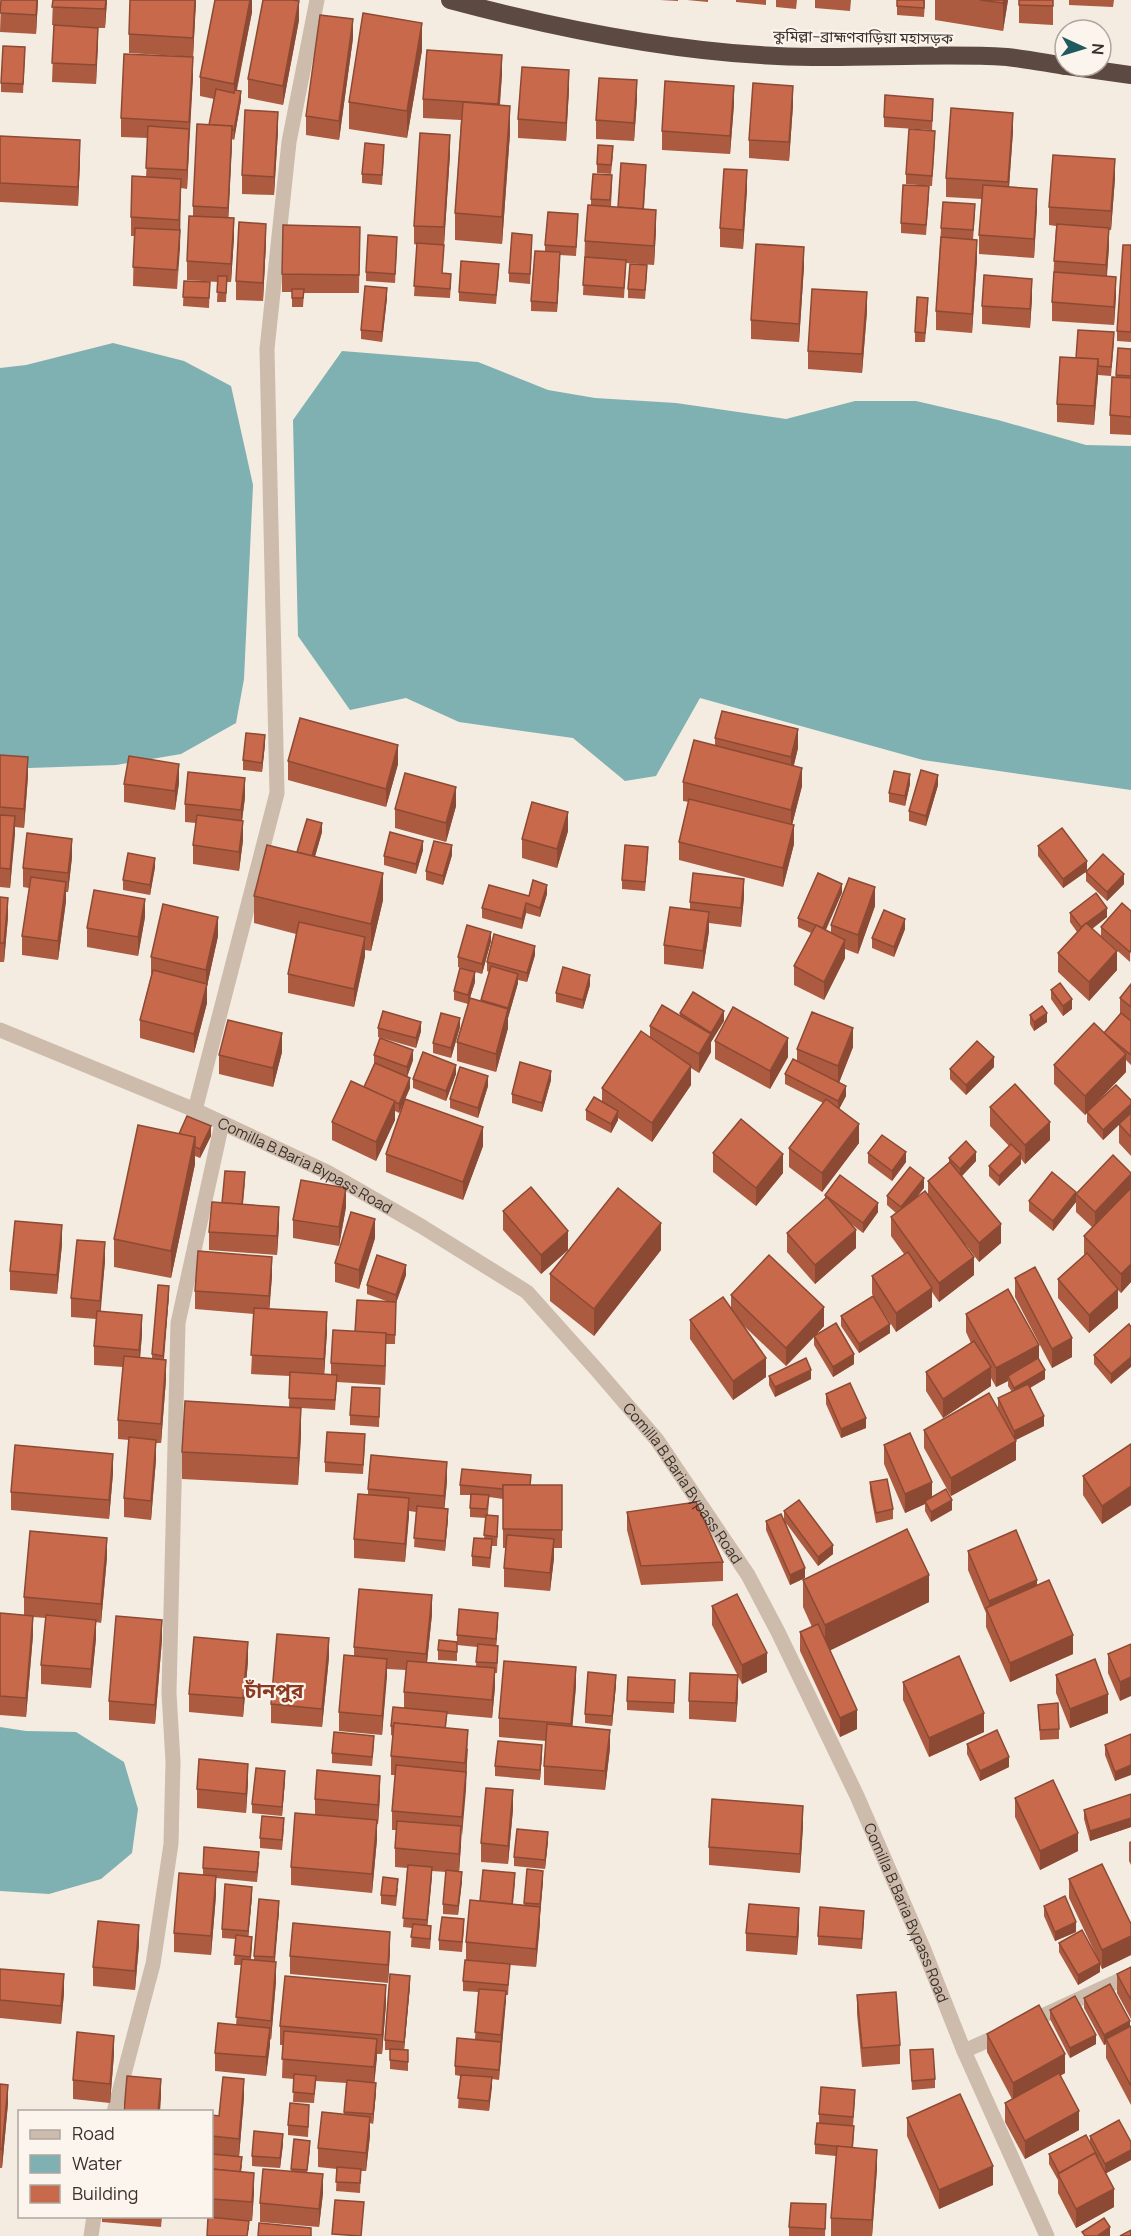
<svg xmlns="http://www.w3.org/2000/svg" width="1131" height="2236" font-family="Manrope,'Noto Sans Bengali',sans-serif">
<rect width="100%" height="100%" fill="#f4ebe1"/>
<g fill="#7fb0b2">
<path d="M113,343L184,361L231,386L253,485L244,679L236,723L181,754L116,765L0,769V368L26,365Z"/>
<path d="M342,351L478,362L548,390L595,398L676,403L786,419L855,401H916L998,420L1086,445L1131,446V790L923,760L700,698L656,776L625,781L573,738L459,722L406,698L350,710L298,636L293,420Z"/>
<path d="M0,1727L26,1731L76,1732L124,1762L138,1809L132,1853L101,1879L49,1894L0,1891Z"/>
</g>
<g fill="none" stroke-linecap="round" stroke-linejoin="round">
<g stroke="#cdbbac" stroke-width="15">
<path id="s1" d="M0,1030L195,1110L327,1172L421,1226L527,1292L596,1369L657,1440L748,1575L778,1632L857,1796L924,1950L964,2051L1047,2236"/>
<path d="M195,1110L277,793L267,349L289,142L317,0"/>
<path d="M1027,2023L1131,1975"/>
<path d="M964,2051L1005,2033"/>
<path d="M114,2112L153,1964L171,1844L173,1762L169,1693L178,1323L222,1123"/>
<path d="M91,2236L94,2216"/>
</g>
<g stroke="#5c4a42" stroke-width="18">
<path d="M450,0C566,31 691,56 812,57C876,58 942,53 1007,57C1026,59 1046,63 1065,66"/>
<path d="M1067,66L1131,75"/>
</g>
</g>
<g fill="#ac5a40">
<path d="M1,0H38L36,34L0,32Z"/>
<path d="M53,0H107L105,28H98L96,84L52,82L54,25H52Z"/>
<path d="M196,0L193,57L129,53V34Z"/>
<path d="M252,0V12L237,90L241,100L234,140L232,139L228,218L234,237L231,282H227L226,302H217L218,282L187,280V261L193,216V206L214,99L200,96V77Z"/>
<path d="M660,0H678V1Z"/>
<path d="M687,0H708V2Z"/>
<path d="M736,0H766V5L736,2Z"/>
<path d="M776,0H797L796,9L776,7Z"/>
<path d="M815,0H851L850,11L815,8Z"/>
<path d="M897,0H925L924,17L897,15Z"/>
<path d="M935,0H1008L1003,31L935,20Z"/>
<path d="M1019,0H1053V25L1019,23Z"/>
<path d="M1069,0H1114L1113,7L1069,5Z"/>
<path d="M299,20L283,105L248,98V79Z"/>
<path d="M353,38L339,140L306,135V116Z"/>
<path d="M422,50L407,138L349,129V102Z"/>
<path d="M25,57L23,93L1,92V83Z"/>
<path d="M502,74L500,105L510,133L502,244L455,240V213L461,120L423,118V99Z"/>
<path d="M193,76L187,189L181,188L177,289L133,286L134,236H131V217L146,177L148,138L121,137V118Z"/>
<path d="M569,89L566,141L518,138V119Z"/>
<path d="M637,99L634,141L596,139V120Z"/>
<path d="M734,104L730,154L662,150V131Z"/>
<path d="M793,105L789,161L749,158V140Z"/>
<path d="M933,108L932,130L884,127V117Z"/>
<path d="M278,131L274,195L242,194V175Z"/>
<path d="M1013,131L1009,187L1037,208L1034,258L979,254V235L982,199L946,197V178Z"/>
<path d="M0,136L80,159L78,206L0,202Z"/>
<path d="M935,140L932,186L906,184V174Z"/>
<path d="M384,154L382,185L362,183V174Z"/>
<path d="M450,154L442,273L451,284L450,298L414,296L417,245L414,244V226Z"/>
<path d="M613,155L611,174L597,173V164Z"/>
<path d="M646,175L644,209L656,229L654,265L626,263L624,298L583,295L585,241L591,206V199L612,185L611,207H618Z"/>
<path d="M1115,178L1111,230H1109V247L1107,276L1116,296L1114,325L1052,321V302L1056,226L1049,225V207Z"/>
<path d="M747,189L743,249L720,247V228Z"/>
<path d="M929,196L926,235L901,233V223Z"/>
<path d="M975,213L973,240L977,259L972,333L936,330V311L941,228Z"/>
<path d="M578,223L576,256L560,255L557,312L531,311V301L545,251V245Z"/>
<path d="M360,227L359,293H304L303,307H292V292H282V274Z"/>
<path d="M266,242L263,301L236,300V281Z"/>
<path d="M532,244L530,284L509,282V273Z"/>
<path d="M1131,245V342L1117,341V331Z"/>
<path d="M397,247L395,283L366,281V272Z"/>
<path d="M804,266L799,342L751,339V320Z"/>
<path d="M499,273L496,304L459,301V292Z"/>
<path d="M647,274L645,299L628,298V289Z"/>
<path d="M184,281L210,282L209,308L183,306Z"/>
<path d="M387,298L382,342L361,339V330Z"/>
<path d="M1032,298L1030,328L982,324V306Z"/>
<path d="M928,308L925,342H915V332Z"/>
<path d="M867,311L862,373L808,369V351Z"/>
<path d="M1114,342L1111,376L1098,375L1094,425L1057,422V404L1076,358Z"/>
<path d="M1118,348L1131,349V435L1110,434V415L1116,377Z"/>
<path d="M715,738L798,748L794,765L802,786L792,825L794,844L783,887L679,860V842L689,802L683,801V782L715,745Z"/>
<path d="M265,744L262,772L243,770V760Z"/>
<path d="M0,755L28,776L24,828L15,827L10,888L0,887Z"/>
<path d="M288,761L398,764L386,807L288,780Z"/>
<path d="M179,783L175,810L124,802V784Z"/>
<path d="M910,784L905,806L889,802V793Z"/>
<path d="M938,785L926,826L909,821V811Z"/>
<path d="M245,797L242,821L243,840L239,871L193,864V845L196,823L185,822V804Z"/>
<path d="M456,806L446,842L395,828V809Z"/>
<path d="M568,831L557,868L522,858V839Z"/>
<path d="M322,832L315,856L383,900L371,951L365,950V956L354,1007L288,993V974L296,934L254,923V896L297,852Z"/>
<path d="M1038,846L1087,871L1063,888L1038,856Z"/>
<path d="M423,850L416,874L384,865V856Z"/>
<path d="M452,855L443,885L426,880V871Z"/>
<path d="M648,856L645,891L622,889V880Z"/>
<path d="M72,857L68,892H66V901L58,960L22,955V936L29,888L23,887V868Z"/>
<path d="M155,867L150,895L123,890V880Z"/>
<path d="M1086,872L1124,884L1107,901L1086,881Z"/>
<path d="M547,894L540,917L526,913L522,929L482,918V908L529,896Z"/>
<path d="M0,897L8,917L4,962H0Z"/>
<path d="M744,897L741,927L709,923V931L703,969L664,964V945L690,910V902Z"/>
<path d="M875,906L858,954L845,949V958L824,1000L794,985V966L811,933L798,927V918L831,932V925Z"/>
<path d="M1131,911L1130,962L1101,936V927Z"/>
<path d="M1070,913L1107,917L1092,929L1117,970L1089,1001L1058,972V953L1077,932L1070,922Z"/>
<path d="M145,917L138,956L87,947V928Z"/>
<path d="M905,929L894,957L872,948V938Z"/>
<path d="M218,936L207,986V1003L194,1053L140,1038V1020L151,976V957Z"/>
<path d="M491,941L482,974L458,967V957Z"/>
<path d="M535,955L527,982L518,980V983L508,1018V1028L496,1072L457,1061V1042L481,1002L489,972L487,971V962Z"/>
<path d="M475,982L468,1004L454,1000V991Z"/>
<path d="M1131,984V1065L1126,1060V1072L1096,1103L1131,1100V1156L1119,1143V1125L1103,1140L1087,1122V1113L1085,1115L1054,1084V1065L1104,1033L1120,1014V998Z"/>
<path d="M590,985L583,1009L556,1002V993Z"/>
<path d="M1051,990L1072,1009L1063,1016L1051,999Z"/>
<path d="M680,1013L724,1021L711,1042V1052L699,1073L691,1068V1085L652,1142L618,1118V1120L611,1133L586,1120V1110L602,1102V1088L650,1038V1026L680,1016Z"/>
<path d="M1030,1015L1047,1022L1034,1031L1030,1024Z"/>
<path d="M460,1027L451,1058L433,1053V1043Z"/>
<path d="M378,1028L421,1031L416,1048L378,1037Z"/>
<path d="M715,1041L788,1057L770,1089L715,1059Z"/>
<path d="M853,1047L839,1083L846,1096L839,1109L859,1143L822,1192L789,1167V1148L823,1103L785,1084V1074L797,1061V1049Z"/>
<path d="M282,1052L273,1087L219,1074V1055Z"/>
<path d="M374,1055L413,1060L407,1077L410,1088L405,1099L483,1146L463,1200L386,1172V1154L404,1101L399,1113L395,1111V1120L376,1161L332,1140V1122L364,1087L374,1064Z"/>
<path d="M994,1067L966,1095L950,1079V1069Z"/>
<path d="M456,1074L446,1101L413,1088V1079Z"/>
<path d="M551,1080L542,1112L512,1103V1094Z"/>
<path d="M488,1086L478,1118L450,1108V1099Z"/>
<path d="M990,1107L1050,1140L1025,1164L1021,1159V1164L999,1186L989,1176V1166L1009,1146L990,1126Z"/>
<path d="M179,1134L211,1136L200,1158L195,1156V1164L171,1278L114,1267V1239Z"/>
<path d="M713,1153L783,1173L756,1206L713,1172Z"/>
<path d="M868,1153L906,1162L892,1181L868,1163Z"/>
<path d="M949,1158L976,1161L962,1176L1001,1243L979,1262L966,1245L974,1275L939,1302L932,1292V1307L896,1332L872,1294V1276L904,1254L891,1236V1217L896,1213L887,1205V1196L924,1188L915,1199L928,1195V1181L949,1162Z"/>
<path d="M1131,1173V1282L1121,1293L1118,1290V1308L1089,1333L1058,1298V1279L1085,1255L1084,1254V1236L1092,1227L1076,1212V1202L1053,1231L1029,1211V1201L1076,1193Z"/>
<path d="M245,1182L243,1204L279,1225L277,1255L209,1250V1232L222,1203Z"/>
<path d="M825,1195L878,1212L863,1233L850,1223L856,1248L815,1284L787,1252V1233L825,1200Z"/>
<path d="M346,1207L339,1246L293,1238V1220Z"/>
<path d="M503,1211L568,1250L541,1274L503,1230Z"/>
<path d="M375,1238L359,1289L335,1282V1263Z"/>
<path d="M62,1244L57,1294L10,1290V1271Z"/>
<path d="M661,1250L594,1336L550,1301V1274Z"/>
<path d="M105,1261L100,1311L142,1334L140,1358L152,1359V1354L169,1295L164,1360L166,1379L161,1443H156V1459L151,1520L124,1517V1498L129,1440L118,1439V1420L123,1367L94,1365V1346L96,1319L71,1317V1298Z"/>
<path d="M406,1275L396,1303L395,1344H386L385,1385L337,1382L335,1410L301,1408V1435L298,1485L182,1479V1452L289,1407L290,1376L251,1374L254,1314L195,1309V1291L272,1276L269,1309L327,1331L324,1374H331V1363L355,1332L389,1302L367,1294V1285Z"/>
<path d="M1015,1278L1072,1357L1052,1368L1015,1297Z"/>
<path d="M731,1295L824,1326L816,1335L854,1364L833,1377L814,1345V1337L786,1366L743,1325L766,1377L733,1400L690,1339V1320L731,1309Z"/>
<path d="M966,1314L1039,1360L1045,1379L1030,1388L1044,1426L1015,1440L1016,1460L951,1496L924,1448V1430L1004,1420L998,1408V1398L1012,1392L1008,1386V1381L996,1387L991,1378V1386L943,1418L926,1391V1372L971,1343L966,1332Z"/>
<path d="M841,1316L890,1333L859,1353L841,1326Z"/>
<path d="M1129,1324L1111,1384L1094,1364V1355Z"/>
<path d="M769,1376L811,1379L775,1397L769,1385Z"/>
<path d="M826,1394L866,1428L841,1438L826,1404Z"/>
<path d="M380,1398L379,1427L350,1425V1415Z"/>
<path d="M365,1443L363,1474L325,1472V1462Z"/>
<path d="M1131,1444V1505L1102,1524L1083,1495V1476Z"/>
<path d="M884,1445L932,1497L952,1510L931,1522L925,1511V1504L905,1513L884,1464Z"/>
<path d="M113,1473L109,1519L11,1510V1492Z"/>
<path d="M447,1481L444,1509L448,1519L445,1551L414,1547L416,1512L409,1511L405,1562L354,1558V1539L368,1495V1489Z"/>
<path d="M870,1482L893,1509V1519L876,1523L870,1491Z"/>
<path d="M460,1485H562V1548H554V1558L550,1591L504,1587V1568L506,1548H503V1499L489,1497L488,1515L498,1525L497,1546H492L490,1568L472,1566V1556L484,1539L486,1518L470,1517V1495H460Z"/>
<path d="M784,1511L833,1554L818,1566L786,1523L805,1578L790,1585L766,1530V1521L784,1519Z"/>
<path d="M627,1512L723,1562V1581L641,1585L627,1530Z"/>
<path d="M968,1551L1037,1586L1073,1654L1010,1682L986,1627V1613L968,1570Z"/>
<path d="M107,1557L101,1623L96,1622V1638L91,1688L41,1684V1665L46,1618L33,1617V1635L26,1717L0,1715V1613L24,1615V1597Z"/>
<path d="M803,1580L929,1602L830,1650L857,1729L840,1737L800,1651V1632L812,1627L803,1607Z"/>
<path d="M712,1606L767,1672L742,1684L712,1625Z"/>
<path d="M432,1614L427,1662L476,1667L477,1647L457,1645V1661L438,1660V1650L457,1642V1635L498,1622L496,1646L498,1656L497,1673H495V1687L492,1718L447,1714L446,1728L468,1749L459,1871L462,1881L458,1915L443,1914V1904L446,1872L432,1871L427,1926L431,1936L430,1949L411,1947L412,1928L403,1927L407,1868L395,1867V1848L396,1830H392V1811L395,1775H391V1756L393,1736L391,1735V1726L404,1708V1692L406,1670L387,1669L382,1735L339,1731V1712L354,1656V1647Z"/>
<path d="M162,1639L155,1724L109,1720V1701Z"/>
<path d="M1131,1644L1120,1701L1108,1673V1654Z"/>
<path d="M329,1657L322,1727L271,1723V1704Z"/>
<path d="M248,1661L243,1717L189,1712V1694Z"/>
<path d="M1056,1675L1108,1713L1070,1728L1056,1693Z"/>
<path d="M903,1682L984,1732L929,1757L903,1700Z"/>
<path d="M616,1685L612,1726L585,1723V1714Z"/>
<path d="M576,1686L572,1727L610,1748L605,1790L544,1785V1766L546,1741L499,1737V1718Z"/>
<path d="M675,1689L674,1713L627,1710V1701Z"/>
<path d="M738,1694L736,1722L689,1719V1701Z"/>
<path d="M1038,1705L1059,1729V1739L1040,1740Z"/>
<path d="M1131,1734L1115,1781L1105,1755V1745Z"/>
<path d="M967,1744L1009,1767L980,1781L967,1754Z"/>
<path d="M374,1745L372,1766L332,1763V1753Z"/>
<path d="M542,1754L540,1780L495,1776V1766Z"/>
<path d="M285,1780L282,1816L252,1813V1804Z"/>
<path d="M248,1782L246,1813L197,1808V1789Z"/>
<path d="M1131,1794V1827L1090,1841L1084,1819V1810Z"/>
<path d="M380,1795L378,1824H377V1839L372,1893L291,1885V1867L315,1814V1799Z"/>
<path d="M1015,1798L1078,1851L1040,1870L1015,1817Z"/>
<path d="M513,1809L508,1864L481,1862V1843Z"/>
<path d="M803,1825L800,1873L709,1865V1847Z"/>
<path d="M284,1828L282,1850L260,1848V1838Z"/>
<path d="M548,1841L545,1869L514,1866V1857Z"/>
<path d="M1131,1841V1865L1129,1861V1842Z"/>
<path d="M259,1862L257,1882L216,1878V1895L211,1955L174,1952V1933L203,1875V1868Z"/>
<path d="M527,1869L543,1881L536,1967L510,1965L508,1995H506L499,2080L492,2079L489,2111L458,2108L460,2076L455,2075V2066L475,2039L478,1992L463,1991V1981L466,1960V1942L480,1901L515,1882L513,1904L524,1905Z"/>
<path d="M1069,1879L1131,1924V1955L1102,1969L1100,1965V1972L1078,1985L1059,1952V1943L1096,1955L1069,1898Z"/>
<path d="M398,1888L396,1906L381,1904V1895Z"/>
<path d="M252,1896L248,1937L252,1947L251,1959L254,1960V1956L279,1911L275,1962L276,1981L271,2040L270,2039L266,2076L215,2071V2053L236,2025L241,1965H234L236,1939L222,1938V1929Z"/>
<path d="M1044,1906L1076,1932L1055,1941L1044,1916Z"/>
<path d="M864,1920L862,1949L818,1945V1936Z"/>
<path d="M799,1927L797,1955L746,1951V1933Z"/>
<path d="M464,1928L462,1952L439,1950V1940Z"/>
<path d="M139,1944L135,1990L93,1986V1967Z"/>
<path d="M390,1951L388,1983L290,1974V1956Z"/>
<path d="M1131,1967V2019L1117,1993V1974Z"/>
<path d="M0,1969L64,1993L61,2024L0,2018Z"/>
<path d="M410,1986L404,2050L408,2060V2071L390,2069V2050H385V2040Z"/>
<path d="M857,1995L900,2045V2064L862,2067L857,2014Z"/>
<path d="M1084,1998L1130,2026H1131V2105L1106,2058V2044L1104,2045L1084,2008Z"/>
<path d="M386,2004L382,2054H377L374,2083L376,2092L373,2124L370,2123V2135L366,2171H361L360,2193L336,2191L337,2169L318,2167V2148L344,2114L346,2083L316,2081L314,2103L293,2102L294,2079L282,2078L283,2045H280V2026Z"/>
<path d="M1050,2010L1096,2044L1070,2058L1050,2019Z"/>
<path d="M987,2034L1065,2073L1060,2076L1079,2130L1025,2159L1005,2122V2103L1012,2099L987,2052Z"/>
<path d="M910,2050L935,2079V2088L912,2090Z"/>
<path d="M114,2054L110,2103L73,2099V2080Z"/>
<path d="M0,2084L8,2103L2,2168H0Z"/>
<path d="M244,2097L239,2157L242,2166L241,2172L254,2192L252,2221H249V2230L207,2217H212V2115L219,2116Z"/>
<path d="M855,2099L853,2126L854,2135L853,2148L877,2168L872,2236H831V2218L836,2156L815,2154V2144L819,2123V2114Z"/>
<path d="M309,2115L308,2137L288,2135V2125Z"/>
<path d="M907,2118L993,2185L939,2209L907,2136Z"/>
<path d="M1090,2136L1131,2142V2160L1106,2173L1114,2207L1076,2228L1058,2193V2180L1049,2164V2154L1090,2142Z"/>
<path d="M294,2139L310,2150L307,2173L323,2193L319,2227L260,2222V2203L291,2171Z"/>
<path d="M283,2144L280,2168L252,2166V2156Z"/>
<path d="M826,2204L825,2236H789V2227Z"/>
<path d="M102,2217H162L161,2227L102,2222Z"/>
</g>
<g fill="#8c4a34">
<path d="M37,0H38L36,34V15Z"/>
<path d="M106,0H107L105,28V9Z"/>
<path d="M195,0L196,1L193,57V38Z"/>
<path d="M250,0H252V12L234,102V84Z"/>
<path d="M1004,0H1008L1003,31V3Z"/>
<path d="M299,1V20L283,105V86Z"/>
<path d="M353,19V38L339,140V121Z"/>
<path d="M422,23V50L407,138V111Z"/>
<path d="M98,28V46L96,84V65Z"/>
<path d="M502,55V74L498,123V104Z"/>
<path d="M193,57V76L189,141V122Z"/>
<path d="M569,70V89L566,141V123Z"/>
<path d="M637,80V99L634,141V123Z"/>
<path d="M734,86V104L730,154V136Z"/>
<path d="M793,86V105L789,161V142Z"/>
<path d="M241,91V100L234,140V130Z"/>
<path d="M510,106V133L502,244V217Z"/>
<path d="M278,112V131L274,195V177Z"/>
<path d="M1013,113V131L1008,201V182Z"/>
<path d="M232,126V145L228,227V208Z"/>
<path d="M189,129V147L187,189V170Z"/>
<path d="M450,135V154L444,246V227Z"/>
<path d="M80,140V159L78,206V187Z"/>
<path d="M1115,159V178L1111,230V211Z"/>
<path d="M747,170V189L743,249V230Z"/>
<path d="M181,179L180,249L177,289L179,220Z"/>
<path d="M1037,189V208L1034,258V239Z"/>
<path d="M656,210V229L654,265V246Z"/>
<path d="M234,218V237L231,282V264Z"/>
<path d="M266,224V242L263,301V283Z"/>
<path d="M1109,228V247L1106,283V265Z"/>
<path d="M977,240V259L972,333V314Z"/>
<path d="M804,247V266L799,342V324Z"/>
<path d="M560,252V262L557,312V303Z"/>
<path d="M1116,277V296L1114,325V307Z"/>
<path d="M1032,279V298L1030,328V309Z"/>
<path d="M387,288V298L382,342V332Z"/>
<path d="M867,292V311L862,373V354Z"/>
<path d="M1098,359V378L1094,425V406Z"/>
<path d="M798,729V748L791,776V757Z"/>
<path d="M265,735V744L262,772V763Z"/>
<path d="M398,745V764L386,807V789Z"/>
<path d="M28,757V776L24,828V809Z"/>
<path d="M179,764V783L175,810V791Z"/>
<path d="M802,768V786L791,829V810Z"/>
<path d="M910,774V784L905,806V796Z"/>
<path d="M938,775V785L926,826V816Z"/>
<path d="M245,778V797L241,828V810Z"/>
<path d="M456,787V806L446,842V823Z"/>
<path d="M568,812V831L557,868V849Z"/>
<path d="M15,816V835L10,888V869Z"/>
<path d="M243,821V840L239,871V852Z"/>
<path d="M322,823V832L312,867V858Z"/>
<path d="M794,825V844L783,887V868Z"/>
<path d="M72,839V857L68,892V873Z"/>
<path d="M423,841V850L416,874V864Z"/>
<path d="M452,845V855L443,885V876Z"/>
<path d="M155,858V867L150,895V885Z"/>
<path d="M1087,861V871L1063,888V879Z"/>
<path d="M383,873V900L371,951V924Z"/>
<path d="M1124,874V884L1107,901V892Z"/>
<path d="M744,879V897L741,927V908Z"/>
<path d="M66,882V901L58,960V941Z"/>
<path d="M842,884V893L822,939V929Z"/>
<path d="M547,885V894L540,917V908Z"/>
<path d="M875,887V906L858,954V935Z"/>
<path d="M8,898V917L4,962V943Z"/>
<path d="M145,899V917L138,956V937Z"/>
<path d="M526,903V913L522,929V919Z"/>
<path d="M1107,908V917L1081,937V927Z"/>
<path d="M709,912V931L703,969V951Z"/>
<path d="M218,917V936L207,986V1003L194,1053V1034L206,987V970Z"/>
<path d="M905,919V929L894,957V947Z"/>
<path d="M491,932V941L482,974V964Z"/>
<path d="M365,937V956L354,1007V989Z"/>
<path d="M845,940V958L824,1000V982Z"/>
<path d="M535,946V955L527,982V973Z"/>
<path d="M1117,951V970L1089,1001V982Z"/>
<path d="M475,972V982L468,1004V995Z"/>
<path d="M518,974V983L508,1018V1008Z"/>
<path d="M590,975V985L583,1009V1000Z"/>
<path d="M1072,999V1009L1063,1016V1006Z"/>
<path d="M508,1009V1028L496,1072V1054Z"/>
<path d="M724,1011V1021L711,1042V1033Z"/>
<path d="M1047,1013V1022L1034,1031V1022Z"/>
<path d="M460,1018V1027L451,1058V1048Z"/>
<path d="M421,1022V1031L416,1048V1038Z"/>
<path d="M853,1028V1047L838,1085V1066Z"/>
<path d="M282,1033V1052L273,1087V1068Z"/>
<path d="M711,1034V1052L699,1073V1054Z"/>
<path d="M788,1038V1057L770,1089V1071Z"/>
<path d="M413,1050V1060L407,1077V1067Z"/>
<path d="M1126,1054V1072L1085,1115V1096Z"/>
<path d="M994,1057V1067L966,1095V1085Z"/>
<path d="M456,1065V1074L446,1101V1091Z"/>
<path d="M691,1066V1085L652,1142V1123Z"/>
<path d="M551,1071V1080L542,1112V1103Z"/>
<path d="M488,1076V1086L478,1118V1108Z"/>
<path d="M410,1078V1088L399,1113V1104Z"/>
<path d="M846,1086V1096L838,1111V1101Z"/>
<path d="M395,1101V1120L376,1161V1142Z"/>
<path d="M1131,1104V1113L1103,1140V1130Z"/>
<path d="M618,1111V1120L611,1133V1124Z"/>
<path d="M1050,1122V1140L1025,1164V1145Z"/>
<path d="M859,1124V1143L822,1192V1173Z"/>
<path d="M211,1126V1136L200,1158V1149Z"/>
<path d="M483,1127V1146L463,1200V1182Z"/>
<path d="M195,1137V1164L171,1278V1251Z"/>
<path d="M906,1152V1162L892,1181V1171Z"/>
<path d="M976,1152V1161L960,1178V1169Z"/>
<path d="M783,1154V1173L756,1206V1188Z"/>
<path d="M1021,1154V1164L999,1186V1176Z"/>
<path d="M1131,1174V1193L1095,1230V1212Z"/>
<path d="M924,1178V1188L901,1217V1207Z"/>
<path d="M346,1188V1207L339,1246V1227Z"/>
<path d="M1076,1192V1202L1053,1231V1221Z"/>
<path d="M878,1203V1212L863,1233V1223Z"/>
<path d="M279,1207V1225L277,1255V1236Z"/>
<path d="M375,1219V1238L359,1289V1270Z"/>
<path d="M661,1223V1250L594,1336V1309Z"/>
<path d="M1001,1224V1243L979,1262V1243Z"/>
<path d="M62,1225V1244L57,1294V1275Z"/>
<path d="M856,1230V1248L815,1284V1265Z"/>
<path d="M568,1231V1250L541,1274V1255Z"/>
<path d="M105,1242V1261L100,1320V1301Z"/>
<path d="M272,1257V1276L269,1315V1296Z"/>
<path d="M974,1257V1275L939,1302V1283Z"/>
<path d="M1131,1264V1282L1121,1293V1274Z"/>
<path d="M406,1265V1275L396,1303L395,1344L396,1295Z"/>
<path d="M169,1286V1295L163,1365V1356Z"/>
<path d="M932,1288V1307L896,1332V1313Z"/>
<path d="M1118,1289V1308L1089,1333V1315Z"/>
<path d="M824,1307V1326L786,1366V1348Z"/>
<path d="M327,1312V1331L324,1378V1359Z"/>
<path d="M142,1315V1334L139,1369V1350Z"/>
<path d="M890,1324V1333L859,1353V1344Z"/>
<path d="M386,1333V1352L385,1385V1366Z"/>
<path d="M1072,1338V1357L1052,1368V1349Z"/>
<path d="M1039,1345V1363L1008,1376V1381L996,1387V1368Z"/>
<path d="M854,1354V1364L833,1377V1367Z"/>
<path d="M1131,1357V1367L1111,1384V1374Z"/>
<path d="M766,1358V1377L733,1400V1381Z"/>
<path d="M166,1360V1379L161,1443V1424Z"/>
<path d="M991,1367V1386L943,1418V1399Z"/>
<path d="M811,1370V1379L775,1397V1387Z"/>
<path d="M1045,1370V1379L1014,1397V1388Z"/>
<path d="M301,1408V1435L298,1485V1458Z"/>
<path d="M1044,1416V1426L1014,1441V1431Z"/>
<path d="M866,1418V1428L841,1438V1429Z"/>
<path d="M156,1440V1459L151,1520V1501Z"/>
<path d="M1016,1441V1460L951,1496V1478Z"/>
<path d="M113,1454V1473L109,1519V1500Z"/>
<path d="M447,1462V1481L444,1514V1496Z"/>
<path d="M932,1482V1501H925V1504L905,1513V1494Z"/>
<path d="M1131,1486V1505L1102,1524V1506Z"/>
<path d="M409,1498V1517L405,1562V1544Z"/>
<path d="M952,1500V1510L931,1522V1512Z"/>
<path d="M448,1509V1519L445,1551V1541Z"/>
<path d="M107,1538V1557L101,1623V1604Z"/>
<path d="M554,1539V1558L550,1591V1573Z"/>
<path d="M833,1545V1554L818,1566V1557Z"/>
<path d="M805,1568V1578L790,1585V1575Z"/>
<path d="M929,1575V1602L825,1653V1625Z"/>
<path d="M1037,1580V1599L989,1614V1601Z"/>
<path d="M432,1595V1614L426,1672V1654Z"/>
<path d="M498,1613V1622L496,1648V1639Z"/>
<path d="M33,1616V1635L26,1717V1698Z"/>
<path d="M96,1620V1638L91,1688V1669Z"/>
<path d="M162,1620V1639L155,1724V1705Z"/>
<path d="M1073,1635V1654L1010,1682V1663Z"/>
<path d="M329,1638V1657L322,1727V1709Z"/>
<path d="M248,1642V1661L243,1717V1698Z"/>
<path d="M767,1653V1672L742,1684V1665Z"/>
<path d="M387,1659V1677L382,1735V1716Z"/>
<path d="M576,1667V1686L571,1743V1724Z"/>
<path d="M495,1668V1687L492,1718V1700Z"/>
<path d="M616,1675V1685L612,1726V1716Z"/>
<path d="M738,1675V1694L736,1722V1703Z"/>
<path d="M1131,1677V1696L1120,1701V1682Z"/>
<path d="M1108,1694V1713L1070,1728V1709Z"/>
<path d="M857,1710V1729L840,1737V1718Z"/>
<path d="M984,1713V1732L929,1757V1738Z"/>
<path d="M468,1730L466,1790L462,1836V1817Z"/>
<path d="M610,1730V1748L605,1790V1771Z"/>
<path d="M542,1745V1754L540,1780V1770Z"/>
<path d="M1009,1757V1767L980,1781V1771Z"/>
<path d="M248,1764V1782L246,1813V1794Z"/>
<path d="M1131,1765V1775L1115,1781V1772Z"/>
<path d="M285,1771V1780L282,1816V1807Z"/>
<path d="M380,1776V1795L378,1824V1805Z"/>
<path d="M513,1790V1809L508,1864V1846Z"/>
<path d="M803,1806V1825L800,1873V1854Z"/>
<path d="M1131,1818V1827L1090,1841V1831Z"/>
<path d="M377,1820V1839L372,1893V1874Z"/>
<path d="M461,1826V1845L459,1873V1854Z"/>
<path d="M548,1832V1841L545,1869V1860Z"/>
<path d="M1078,1833V1851L1040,1870V1851Z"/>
<path d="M432,1867V1877L427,1930V1920Z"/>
<path d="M543,1871V1881L540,1913V1904Z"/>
<path d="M462,1872V1881L458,1915V1906Z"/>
<path d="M216,1876V1895L211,1955V1936Z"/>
<path d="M252,1887V1896L248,1941V1931Z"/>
<path d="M279,1901V1911L274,1967V1957Z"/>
<path d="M540,1907V1925L536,1967V1949Z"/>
<path d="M799,1908V1927L797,1955V1937Z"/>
<path d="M1076,1922V1932L1055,1941V1932Z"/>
<path d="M139,1925V1944L135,1990V1971Z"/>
<path d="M390,1932V1951L388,1983V1965Z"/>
<path d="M1131,1936V1955L1102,1969V1950Z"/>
<path d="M276,1962V1981L271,2040V2021Z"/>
<path d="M1100,1963V1972L1078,1985V1975Z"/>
<path d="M64,1974V1993L61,2024V2006Z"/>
<path d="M410,1976V1986L404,2051V2042Z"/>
<path d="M386,1985V2004L382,2054V2035Z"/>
<path d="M506,1991V2001L499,2080L501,2035Z"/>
<path d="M1130,2021V2031L1106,2039V2044L1104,2045V2035Z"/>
<path d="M270,2028V2046L266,2076V2057Z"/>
<path d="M1096,2035V2044L1070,2058V2048Z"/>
<path d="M114,2036V2054L110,2103V2084Z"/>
<path d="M377,2039V2058L374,2086V2067Z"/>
<path d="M1065,2054V2073L1013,2101V2083Z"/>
<path d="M492,2077V2087L489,2111V2101Z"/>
<path d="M161,2079V2098L160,2112H158Z"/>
<path d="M244,2079V2097L239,2157V2139Z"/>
<path d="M376,2083V2092L373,2124V2114Z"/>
<path d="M8,2085V2103L2,2168V2149Z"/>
<path d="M1079,2111V2130L1025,2159V2141Z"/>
<path d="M370,2117V2135L366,2171V2153Z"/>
<path d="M283,2134V2144L280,2168V2158Z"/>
<path d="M877,2150V2168L872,2236V2220Z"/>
<path d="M1131,2150V2160L1105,2174V2164Z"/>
<path d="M993,2166V2185L939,2209V2190Z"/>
<path d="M254,2173V2192L252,2221V2202Z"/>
<path d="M323,2174V2193L319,2227V2209Z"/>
<path d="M1114,2189V2207L1076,2228V2209Z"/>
<path d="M1110,2227V2236H1097Z"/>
</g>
<g fill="#c8694b" stroke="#8c4a34" stroke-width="1.5">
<path d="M1,0H37L36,15L0,13Z"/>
<path d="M53,0H106L105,9L52,7Z"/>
<path d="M130,0H195L193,38L129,34Z"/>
<path d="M215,0H250L234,84L200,77Z"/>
<path d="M263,0H292L299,1L283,86L248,79Z"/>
<path d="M897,0H924V8L897,6Z"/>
<path d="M980,0H1004L1003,3Z"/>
<path d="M1019,0H1053V6L1019,5Z"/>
<path d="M363,13L422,23L407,111L349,102Z"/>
<path d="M320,15L353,19L339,121L306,116Z"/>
<path d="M54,25L98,28L96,65L52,63Z"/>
<path d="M3,46L25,47L23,84L1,83Z"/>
<path d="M427,50L502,55L498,104L423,99Z"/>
<path d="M124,54L193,57L189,122L121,118Z"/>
<path d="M522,67L569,70L566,123L518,119Z"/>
<path d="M599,78L637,80L634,123L596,120Z"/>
<path d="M665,81L734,86L730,136L662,131Z"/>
<path d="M753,83L793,86L789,142L749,140Z"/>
<path d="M216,89L234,93L235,90L241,91L234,130H232V126L209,125Z"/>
<path d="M885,95L933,99L932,121L884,117Z"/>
<path d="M463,102L510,106L502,217L455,213Z"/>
<path d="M951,108L1013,113L1008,182L946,178Z"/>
<path d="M245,110L278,112L274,177L242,175Z"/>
<path d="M197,124L232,126L228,208L193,206Z"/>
<path d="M148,126L189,129L187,170L146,168Z"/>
<path d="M909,129L935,131L932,176L906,174Z"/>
<path d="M420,133L450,135L444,227L414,226Z"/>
<path d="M0,136L80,140L78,187L0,183Z"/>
<path d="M365,143L384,145L382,175L362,174Z"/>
<path d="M598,145L613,146L611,165L597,164Z"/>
<path d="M1053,155L1115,159L1111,211L1049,207Z"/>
<path d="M621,163L646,165L643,209L618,207Z"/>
<path d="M724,169L747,170L743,230L720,228Z"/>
<path d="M593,174L612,175L610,200L591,199Z"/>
<path d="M132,176L181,179L179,220L131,217Z"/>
<path d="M903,185L929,186L926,225L901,223Z"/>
<path d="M983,185L1037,189L1034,239L979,235Z"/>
<path d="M943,202L975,204L973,230L941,228Z"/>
<path d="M588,205L656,210L654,246L585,241Z"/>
<path d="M548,212L578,214L576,247L545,245Z"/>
<path d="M189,216L234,218L231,264L187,261Z"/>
<path d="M239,222L266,224L263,283L236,281Z"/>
<path d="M1057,224L1109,228L1106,265L1054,261Z"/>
<path d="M283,225L360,227L359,275L282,274Z"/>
<path d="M135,228L180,230L177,270L133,267Z"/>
<path d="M512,233L532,235L530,274L509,273Z"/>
<path d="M368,235L397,237L395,274L366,272Z"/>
<path d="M941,237L977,240L972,314L936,311Z"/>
<path d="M417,243L444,245L442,273L451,274L450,289L414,286Z"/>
<path d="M756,244L804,247L799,324L751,320Z"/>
<path d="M1123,245H1131V332L1117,331Z"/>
<path d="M535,251L560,252L557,303L531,301Z"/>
<path d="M585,257L626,260L624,288L583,285Z"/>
<path d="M461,261L499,264L496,295L459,292Z"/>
<path d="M630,264L647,265L645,290L628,289Z"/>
<path d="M1054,272L1116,277L1114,307L1052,302Z"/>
<path d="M984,275L1032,279L1030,309L982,306Z"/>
<path d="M218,276H227L226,293L217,292Z"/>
<path d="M184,281L210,282L209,298L183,297Z"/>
<path d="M365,286L387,288L382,332L361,330Z"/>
<path d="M292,289H304L303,298H292Z"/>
<path d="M812,289L867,292L862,354L808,351Z"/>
<path d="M917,297L928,298L925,333L915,332Z"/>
<path d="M1078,330L1114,332L1111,367L1098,366V359L1076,358Z"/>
<path d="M1118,348L1131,349V376L1116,375Z"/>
<path d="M1060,357L1098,359L1094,406L1057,404Z"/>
<path d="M1112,377L1131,378V417L1110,415Z"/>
<path d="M722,711L798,729L791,757L715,738Z"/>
<path d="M300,718L398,745L386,789L288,761Z"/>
<path d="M246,733L265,735L262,763L243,760Z"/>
<path d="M694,740L802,768L791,810L683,782Z"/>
<path d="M0,755L28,757L24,809L0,807Z"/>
<path d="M129,756L179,764L175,791L124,784Z"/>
<path d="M921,770L938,775L926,816L909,811Z"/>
<path d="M894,771L910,774L905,796L889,793Z"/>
<path d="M188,772L245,778L241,810L185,804Z"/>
<path d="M405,773L456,787L446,823L395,809Z"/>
<path d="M689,799L794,825L783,868L679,842Z"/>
<path d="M532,802L568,812L557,849L522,839Z"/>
<path d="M0,815L15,816L10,869L0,868Z"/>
<path d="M197,815L243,821L239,852L193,845Z"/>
<path d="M307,819L322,823L312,856L297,852Z"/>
<path d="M1062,828L1087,861L1063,879L1038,846Z"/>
<path d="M390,832L423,841L416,864L384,856Z"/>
<path d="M27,833L72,839L68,873L23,868Z"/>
<path d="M434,841L452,845L443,876L426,871Z"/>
<path d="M267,845L383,873L371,924L254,896Z"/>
<path d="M625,845L648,847L645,882L622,880Z"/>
<path d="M128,853L155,858L150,885L123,880Z"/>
<path d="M1103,854L1124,874L1107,892L1086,872Z"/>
<path d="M693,873L744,879L741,908L690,902Z"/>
<path d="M818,873L842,884L823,928L798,918Z"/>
<path d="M31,877L66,882L58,941L22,936Z"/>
<path d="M849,878L875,887L858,935L831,925Z"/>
<path d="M533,880L547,885L540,908L526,903L522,919L482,908L489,885L529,896Z"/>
<path d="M94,890L145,899L138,937L87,928Z"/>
<path d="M1096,893L1107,908L1081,927L1070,913Z"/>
<path d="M0,897L8,898L4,943H0Z"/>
<path d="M1122,903L1131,911V951L1130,952L1101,927Z"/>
<path d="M163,904L218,917L206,970L151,957Z"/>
<path d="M670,907L709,912L703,951L664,945Z"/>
<path d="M884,910L905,919L894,947L872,938Z"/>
<path d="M299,922L365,937L354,989L288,974Z"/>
<path d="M1086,923L1117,951L1089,982L1058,953Z"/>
<path d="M467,925L491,932L482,964L458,957Z"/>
<path d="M816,925L845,940L824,982L794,966Z"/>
<path d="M494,934L535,946L527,973L487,962Z"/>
<path d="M491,966L518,974L508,1008L481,1000Z"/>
<path d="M563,967L590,975L583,1000L556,993Z"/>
<path d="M460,968L475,972L468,995L454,991Z"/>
<path d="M153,970L207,984L194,1034L140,1020Z"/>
<path d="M1060,983L1072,999L1063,1006L1051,990Z"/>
<path d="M1131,984V1007L1120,998Z"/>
<path d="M693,992L724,1011L711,1033L680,1013Z"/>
<path d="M470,998L508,1009L496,1054L457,1042Z"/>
<path d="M662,1005L711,1034L699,1054L650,1026Z"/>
<path d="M1042,1006L1047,1013L1034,1022L1030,1015Z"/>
<path d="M733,1007L788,1038L770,1071L715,1041Z"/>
<path d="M383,1011L421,1022L416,1038L378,1028Z"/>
<path d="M812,1012L853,1028L838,1066L797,1049Z"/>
<path d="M441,1013L460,1018L451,1048L433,1043Z"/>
<path d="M1121,1013L1131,1021V1055L1104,1033Z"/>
<path d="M228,1020L282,1033L273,1068L219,1055Z"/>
<path d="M1094,1023L1126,1054L1085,1096L1054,1065Z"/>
<path d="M641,1031L691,1066L652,1123L602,1088Z"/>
<path d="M380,1038L413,1050L407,1067L374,1055Z"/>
<path d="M977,1041L994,1057L966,1085L950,1069Z"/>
<path d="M423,1052L456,1065L446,1091L413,1079Z"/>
<path d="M793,1059L846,1086L838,1101L785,1074Z"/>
<path d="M520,1062L551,1071L542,1103L512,1094Z"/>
<path d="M375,1063L410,1078L399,1104L364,1087Z"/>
<path d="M460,1067L488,1076L478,1108L450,1099Z"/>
<path d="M351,1081L395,1101L376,1142L332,1122Z"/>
<path d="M1015,1084L1050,1122L1025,1145L990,1107Z"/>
<path d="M1116,1085L1131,1100V1104L1103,1130L1087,1112Z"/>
<path d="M594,1097L618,1111L611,1124L586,1110Z"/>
<path d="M405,1099L483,1127L463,1182L386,1154Z"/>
<path d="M826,1099L859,1124L822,1173L789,1148Z"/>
<path d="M1131,1113V1137L1119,1124Z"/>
<path d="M187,1116L211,1126L200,1149L195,1147V1137L179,1134Z"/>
<path d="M741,1119L783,1154L756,1188L713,1153Z"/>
<path d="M138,1125L195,1137L171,1251L114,1239Z"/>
<path d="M882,1135L906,1152L892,1171L868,1153Z"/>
<path d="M966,1141L976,1152L960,1169L949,1158Z"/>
<path d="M1011,1144L1021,1154L999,1176L989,1166Z"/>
<path d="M1113,1155L1131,1173V1174L1095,1212L1076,1194Z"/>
<path d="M950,1162L1001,1224L979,1243L928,1181Z"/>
<path d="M910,1167L924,1178L901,1207L887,1196Z"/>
<path d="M225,1171L245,1172L242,1204L222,1203Z"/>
<path d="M1052,1172L1076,1192L1053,1221L1029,1201Z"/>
<path d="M840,1175L878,1203L863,1223L825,1195Z"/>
<path d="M301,1180L346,1188L339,1227L293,1220Z"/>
<path d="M531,1187L568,1231L541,1255L503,1211Z"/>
<path d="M618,1188L661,1223L594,1309L550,1274Z"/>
<path d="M1131,1188V1264L1121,1274L1084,1236Z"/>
<path d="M925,1191L974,1257L939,1283L891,1217Z"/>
<path d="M827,1197L856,1230L815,1265L787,1233Z"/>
<path d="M212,1202L279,1207L277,1236L209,1232Z"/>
<path d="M351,1212L375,1219L359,1270L335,1263Z"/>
<path d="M15,1221L62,1225L57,1275L10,1271Z"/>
<path d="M77,1240L105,1242L100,1301L71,1298Z"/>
<path d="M198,1251L272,1257L269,1296L195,1291Z"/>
<path d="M908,1252L932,1288L896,1313L872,1276Z"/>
<path d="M1087,1253L1118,1289L1089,1315L1058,1279Z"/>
<path d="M377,1255L406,1265L396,1295L367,1285Z"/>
<path d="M769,1255L824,1307L786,1348L731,1295Z"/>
<path d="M1035,1267L1072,1338L1052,1349L1015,1278Z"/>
<path d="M158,1285L169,1286L163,1356L152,1354Z"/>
<path d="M1008,1289L1039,1345L996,1368L966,1314Z"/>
<path d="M873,1296L890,1324L859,1344L841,1316Z"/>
<path d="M723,1297L766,1358L733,1381L690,1320Z"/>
<path d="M357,1300L396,1302L395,1335L355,1332Z"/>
<path d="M254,1308L327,1312L324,1359L251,1355Z"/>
<path d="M97,1311L142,1315L139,1350L94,1346Z"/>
<path d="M836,1323L854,1354L833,1367L814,1336Z"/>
<path d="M1129,1324L1131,1327V1357L1111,1374L1094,1355Z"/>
<path d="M333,1330L386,1333L385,1366L331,1363Z"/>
<path d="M974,1341L991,1367L943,1399L926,1372Z"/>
<path d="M124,1356L166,1360L161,1424L118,1420Z"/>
<path d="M806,1358L811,1370L775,1387L769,1376Z"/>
<path d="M1038,1358L1045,1370L1014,1388L1008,1376Z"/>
<path d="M290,1372L337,1375L335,1400L289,1398Z"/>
<path d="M850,1383L866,1418L841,1429L826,1394Z"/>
<path d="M1028,1384L1044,1416L1014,1431L998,1398Z"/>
<path d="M352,1387L380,1388L379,1417L350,1415Z"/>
<path d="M989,1393L1016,1441L951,1478L924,1430Z"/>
<path d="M185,1401L301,1408L298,1458L182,1452Z"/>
<path d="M327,1432L365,1434L363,1465L325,1462Z"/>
<path d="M910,1433L932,1482L905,1494L884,1445Z"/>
<path d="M129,1437L156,1440L151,1501L124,1498Z"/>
<path d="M1131,1444V1486L1102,1506L1083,1476Z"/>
<path d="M15,1445L113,1454L109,1500L11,1492Z"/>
<path d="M371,1455L447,1462L444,1496L368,1489Z"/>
<path d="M462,1469L531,1475L530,1485H503V1489L460,1485Z"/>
<path d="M887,1479L893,1509L876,1513L870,1482Z"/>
<path d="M503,1485H562V1530L503,1529Z"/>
<path d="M946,1489L952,1500L931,1512L925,1501Z"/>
<path d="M358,1494L409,1498L405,1544L354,1539Z"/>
<path d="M471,1494L489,1495L487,1509L470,1508Z"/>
<path d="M799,1500L833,1545L818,1557L784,1511Z"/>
<path d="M696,1502L723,1562L641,1566L627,1512Z"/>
<path d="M417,1506L448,1509L445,1541L414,1538Z"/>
<path d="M781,1514L805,1568L790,1575L766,1521Z"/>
<path d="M486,1515L498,1516L497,1537L484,1535Z"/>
<path d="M907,1529L929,1575L825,1625L803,1580Z"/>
<path d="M1016,1530L1037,1580L989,1601L968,1551Z"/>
<path d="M30,1531L107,1538L101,1604L24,1597Z"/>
<path d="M507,1535L554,1539L550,1573L504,1568Z"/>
<path d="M474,1538L492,1539L490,1558L472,1556Z"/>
<path d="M1049,1580L1073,1635L1010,1663L986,1608Z"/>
<path d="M359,1589L432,1595L426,1654L354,1647Z"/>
<path d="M737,1594L767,1653L742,1665L712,1606Z"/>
<path d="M459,1609L498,1613L496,1639L457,1635Z"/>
<path d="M0,1613L33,1616L26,1698L0,1696Z"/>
<path d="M46,1615L96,1620L91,1669L41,1665Z"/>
<path d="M116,1616L162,1620L155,1705L109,1701Z"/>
<path d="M818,1624L857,1710L840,1718L800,1632Z"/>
<path d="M277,1634L329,1638L322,1709L271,1704Z"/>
<path d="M194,1637L248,1642L243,1698L189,1694Z"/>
<path d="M439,1640L457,1642V1652L438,1650Z"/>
<path d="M478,1644L498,1646L497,1663L476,1662Z"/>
<path d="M1131,1644V1677L1120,1682L1108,1654Z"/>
<path d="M344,1655L387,1659L382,1716L339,1712Z"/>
<path d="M959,1656L984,1713L929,1738L903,1682Z"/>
<path d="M1095,1659L1108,1694L1070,1709L1056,1675Z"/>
<path d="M407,1661L495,1668L492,1700L404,1692Z"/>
<path d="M504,1661L576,1667L571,1724L499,1718Z"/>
<path d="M588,1672L616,1675L612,1716L585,1714Z"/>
<path d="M690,1673L738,1675L736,1703L689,1701Z"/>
<path d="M628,1677L675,1680L674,1703L627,1701Z"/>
<path d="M1058,1703L1059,1729L1040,1730L1038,1705Z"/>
<path d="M393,1707L447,1712L445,1728L394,1723V1726H391Z"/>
<path d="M394,1723L468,1730L465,1763L391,1756Z"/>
<path d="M547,1724L610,1730L605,1771L544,1766Z"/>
<path d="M997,1730L1009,1757L980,1771L967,1744Z"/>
<path d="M334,1732L374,1736L372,1757L332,1753Z"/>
<path d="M1131,1734V1765L1115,1772L1105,1745Z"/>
<path d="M498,1741L542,1745L540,1770L495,1766Z"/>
<path d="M199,1759L248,1764L246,1794L197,1789Z"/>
<path d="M396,1765L466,1772L462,1817L392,1811Z"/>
<path d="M256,1768L285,1771L282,1807L252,1804Z"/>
<path d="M317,1770L380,1776L378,1805L315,1799Z"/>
<path d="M1053,1780L1078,1833L1040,1851L1015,1798Z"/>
<path d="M486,1788L513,1790L508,1846L481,1843Z"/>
<path d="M1131,1794V1818L1090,1831L1084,1810Z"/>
<path d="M712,1799L803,1806L800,1854L709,1847Z"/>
<path d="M295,1813L377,1820L372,1874L291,1867Z"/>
<path d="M262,1816L284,1818L282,1840L260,1838Z"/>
<path d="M397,1821L461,1826L459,1854L395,1848Z"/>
<path d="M517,1829L548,1832L545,1860L514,1857Z"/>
<path d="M204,1847L259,1852L257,1872L203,1868Z"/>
<path d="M1102,1864L1131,1924V1936L1102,1950L1069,1879Z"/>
<path d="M408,1865L432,1867L427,1920L403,1918Z"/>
<path d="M527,1869L543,1871L540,1904L524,1903Z"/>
<path d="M446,1870L462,1872L458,1906L443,1904Z"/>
<path d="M483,1870L515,1873L512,1904L480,1901Z"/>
<path d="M179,1873L216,1876L211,1936L174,1933Z"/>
<path d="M383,1877L398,1879L396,1896L381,1895Z"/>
<path d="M225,1884L252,1887L248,1931L222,1929Z"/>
<path d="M1065,1896L1076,1922L1055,1932L1044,1906Z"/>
<path d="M259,1899L279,1901L274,1957L254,1956Z"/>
<path d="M470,1900L540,1907L536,1949L466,1942Z"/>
<path d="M749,1904L799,1908L797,1937L746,1933Z"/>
<path d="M820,1907L864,1911L862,1939L818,1936Z"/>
<path d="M442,1917L464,1919L462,1942L439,1940Z"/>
<path d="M98,1921L139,1925L135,1971L93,1967Z"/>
<path d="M293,1923L390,1932L388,1965L290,1956Z"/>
<path d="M413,1924L431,1926L430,1939L411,1937Z"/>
<path d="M1082,1930L1100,1963L1078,1975L1059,1943Z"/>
<path d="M236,1935L252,1937L250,1957L234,1955Z"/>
<path d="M242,1959L276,1962L271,2021L236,2017Z"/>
<path d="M465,1960L510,1964L508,1985L463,1981Z"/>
<path d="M1131,1967V2000L1117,1974Z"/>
<path d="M0,1969L64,1974L61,2006L0,2000Z"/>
<path d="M390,1974L410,1976L404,2042L385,2040Z"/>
<path d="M285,1976L386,1985L382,2035L280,2026Z"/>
<path d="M1110,1984L1130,2021L1104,2035L1084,1998Z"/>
<path d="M479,1989L506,1991L501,2035L475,2032Z"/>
<path d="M896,1992L900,2045L862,2048L857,1995Z"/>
<path d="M1075,1996L1096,2035L1070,2048L1050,2010Z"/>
<path d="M1039,2005L1065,2054L1013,2083L987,2034Z"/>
<path d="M218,2023L270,2028L266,2057L215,2053Z"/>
<path d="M1131,2026V2086L1106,2039Z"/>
<path d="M284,2031L377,2039L374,2067L282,2059Z"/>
<path d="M77,2032L114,2036L110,2084L73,2080Z"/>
<path d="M457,2038L501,2042L499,2070L455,2066Z"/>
<path d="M390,2049L408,2050V2062L390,2060Z"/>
<path d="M933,2049L935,2079L912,2081L910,2050Z"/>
<path d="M1059,2073L1079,2111L1025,2141L1005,2103Z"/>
<path d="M294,2074L316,2076L314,2094L293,2092Z"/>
<path d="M461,2075L492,2077L489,2101L458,2098Z"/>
<path d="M127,2076L161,2079L158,2112H124Z"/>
<path d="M223,2077L244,2079L239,2139L212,2136V2115L219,2116Z"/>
<path d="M347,2080L376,2083L373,2114L344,2112Z"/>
<path d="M0,2084L8,2085L2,2149H0Z"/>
<path d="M821,2087L855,2090L853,2117L819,2114Z"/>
<path d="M960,2094L993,2166L939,2190L907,2118Z"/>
<path d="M290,2103L309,2105L308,2127L288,2125Z"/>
<path d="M322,2112L370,2117L366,2153L318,2148Z"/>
<path d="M1119,2120L1131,2142V2150L1105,2164L1090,2136Z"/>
<path d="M817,2123L854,2126L852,2148L815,2144Z"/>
<path d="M254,2131L283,2134L280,2158L252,2156Z"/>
<path d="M1086,2135L1098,2157L1095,2153L1059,2173L1049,2154Z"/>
<path d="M294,2139L310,2141L307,2170L291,2169Z"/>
<path d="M837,2146L877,2150L872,2220L831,2218Z"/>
<path d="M1095,2153L1114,2189L1076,2209L1058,2174Z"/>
<path d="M212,2154L242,2157L240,2172L212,2169Z"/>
<path d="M337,2167L361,2169L360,2183L336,2182Z"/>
<path d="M212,2169L254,2173L252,2202L212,2199Z"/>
<path d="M263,2169L323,2174L319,2209L260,2203Z"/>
<path d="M335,2200L364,2202L361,2236L332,2234Z"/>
<path d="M791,2203L826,2204L825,2229L789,2227Z"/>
<path d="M208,2217L249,2221L247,2236H207Z"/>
<path d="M1104,2218L1110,2227L1097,2236H1085L1082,2232Z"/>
<path d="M259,2223L311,2228V2236H258Z"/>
<path d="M1131,2230V2236H1120Z"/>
</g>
<g text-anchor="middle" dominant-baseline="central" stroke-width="4.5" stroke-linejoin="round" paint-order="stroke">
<g font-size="15" fill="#3b302b" stroke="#fbf5ee">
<text transform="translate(863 37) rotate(1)">কুমিল্লা–ব্রাহ্মণবাড়িয়া মহাসড়ক</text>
<text stroke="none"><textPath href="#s1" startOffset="334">Comilla B.Baria Bypass Road</textPath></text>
<text stroke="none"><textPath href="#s1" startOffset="837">Comilla B.Baria Bypass Road</textPath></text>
<text stroke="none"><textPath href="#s1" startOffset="1323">Comilla B.Baria Bypass Road</textPath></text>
</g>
<g font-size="21" font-weight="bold" fill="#8c3b22" stroke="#fbf5ee">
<text x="274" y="1690">চাঁনপুর</text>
</g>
</g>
<rect x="18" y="2110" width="195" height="108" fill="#fbf5ee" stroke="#aea6a0" stroke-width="1.5"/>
<rect x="30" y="2130" width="30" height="9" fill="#cdbbac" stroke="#aea6a0" stroke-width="1.5"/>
<text x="72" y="2140" font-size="18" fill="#3b302b">Road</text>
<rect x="30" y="2155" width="30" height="18" fill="#7fb0b2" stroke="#aea6a0" stroke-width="1.5"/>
<text x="72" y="2170" font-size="18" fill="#3b302b">Water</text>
<rect x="30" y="2185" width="30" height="18" fill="#c8694b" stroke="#aea6a0" stroke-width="1.5"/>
<text x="72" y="2200" font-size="18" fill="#3b302b">Building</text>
<g transform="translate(1083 48) rotate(94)"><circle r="28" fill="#fbf5ee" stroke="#aea6a0" stroke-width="1.5"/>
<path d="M0-4.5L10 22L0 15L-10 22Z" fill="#1f5a5e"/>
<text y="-9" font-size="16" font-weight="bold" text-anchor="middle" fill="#3b302b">N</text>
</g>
</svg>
